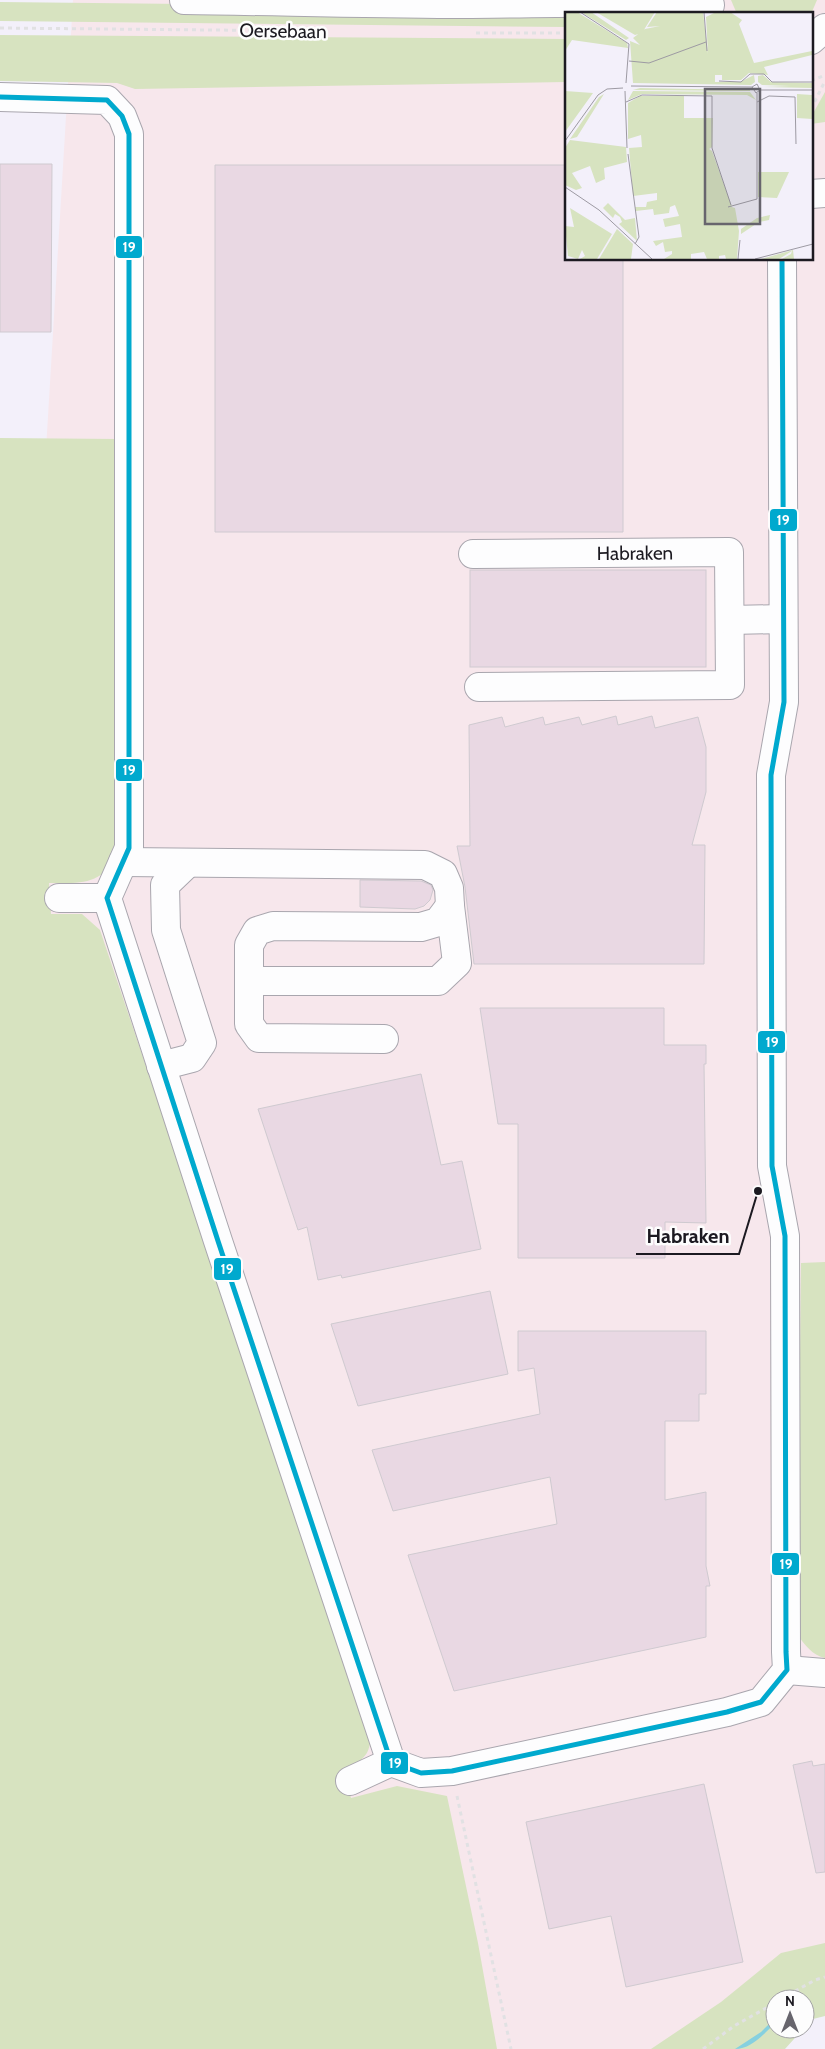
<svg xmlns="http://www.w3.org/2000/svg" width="825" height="2049" font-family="Cabin,sans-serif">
<rect width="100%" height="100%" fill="#f3f0fa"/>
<path fill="#f7e7ec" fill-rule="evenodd" d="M73,0H825V1987L775,1999L713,2049H302L16,949ZM566,14H811V259H566Z"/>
<g fill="#d7e3c0">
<path d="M731,0H817L811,14H737Z"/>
<path d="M0,2L474,7L566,14V27L0,21Z"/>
<path d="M0,35L566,39V82L135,89L117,83L0,81Z"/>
<path d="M825,92V122L811,124V117Z"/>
<path d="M0,438L117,439V853C103,886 80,883 49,883L51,914H82L100,930L369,1726C373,1754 366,1757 344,1772L351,1798L397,1786L447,1796L478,1943L497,2049H0Z"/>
<path d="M825,1262V1658C813,1656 804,1644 797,1634L801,1263Z"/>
<path d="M825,1943V2016L813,2019L805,2027V1999H775V2029H803L785,2049H651L721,2002L781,1953Z"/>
</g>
<path fill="#86d0df" d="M775,2018V2023C764,2034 751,2049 735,2049L761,2032Z"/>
<g fill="#e9d8e3" stroke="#cfcad0">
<path d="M0,164H52L51,332H0Z"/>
<path d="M215,165H566V259H623V532H215Z"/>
<rect x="470" y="570" width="236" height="97"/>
<path d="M616,716L618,725L652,716L655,728L698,717L706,747V792L692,845H705L704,964H474L465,887L457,846H470L469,725L502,717L505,727L543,717L545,725L579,717L582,725Z"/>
<path d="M360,880L421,881L431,885L433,890L430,900L424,906L415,909L360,907Z"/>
<path d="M480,1008H664V1045H706V1064H704L706,1223L665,1222V1258H518V1124H498Z"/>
<path d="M421,1074L441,1165L462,1161L481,1249L342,1278L341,1275L318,1280L307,1227L298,1230L258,1109Z"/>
<path d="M490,1291L508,1374L358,1406L331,1324Z"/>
<path d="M518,1331H706V1394H699V1421H665V1500L706,1492V1566L710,1586H706V1637L454,1691L408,1555L557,1524L550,1477L393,1511L372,1450L540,1414L534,1368L518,1371Z"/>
<path d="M812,1761L813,1766L825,1764V1872L816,1873L793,1765Z"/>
<path d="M704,1784L743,1962L626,1987L611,1916L549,1929L526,1822Z"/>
</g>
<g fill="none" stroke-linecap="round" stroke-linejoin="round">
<defs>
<g id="minor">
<path d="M0,97L107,100L122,116L129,134V848L107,898L218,1241L391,1762L421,1773L452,1771L727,1712L761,1702L787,1670L786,1652L785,1236L772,1166L771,775L784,702L782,259"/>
<path d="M811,194L825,193"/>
<path id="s1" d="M473,554L729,552L730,685L479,687"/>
<path d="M730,620L783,619"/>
<path d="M123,862L425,865L443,874L449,888L450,906L457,963L438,981H249"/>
<path d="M59,898H107"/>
<path d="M384,1039L259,1038L249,1024V945L257,931L273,926L421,927L438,922L450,906"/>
<path d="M161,1066L192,1058L202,1043L166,930L165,885L188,863"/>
<path d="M787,1670L825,1673"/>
<path d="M350,1781L391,1762"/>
</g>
<g id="major">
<path d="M184,0C274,1 363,4 453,4C538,4 624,0 710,5"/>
<path d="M811,40L825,28"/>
</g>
</defs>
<use href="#minor" stroke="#a9a6ae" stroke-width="30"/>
<use href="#major" stroke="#a9a6ae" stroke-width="30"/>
<g stroke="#e1e1e3" stroke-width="3" stroke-dasharray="4 4" stroke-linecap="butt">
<path d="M0,28L317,31"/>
<path d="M476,33H566"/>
<path d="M811,81L825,75"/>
<path d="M811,109L825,81"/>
<path d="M457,1796L511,2049"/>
<path d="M781,1999L815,1980L825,1977"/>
<path d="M703,2049L734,2026L775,2003"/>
</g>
<use href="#minor" stroke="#fdfdfe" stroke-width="28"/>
<use href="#major" stroke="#fdfdfe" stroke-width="28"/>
<defs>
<path id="bus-1" d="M0,97L107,100L122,116L129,134V848L107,898L218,1241L391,1762L421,1773L452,1771L727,1712L761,1702L787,1670L786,1652L785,1236L772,1166L771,775L784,702L782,259"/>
</defs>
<use href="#bus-1" stroke="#fdfdfd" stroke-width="9"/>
<use href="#bus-1" stroke="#00a9ce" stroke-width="5"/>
</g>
<g text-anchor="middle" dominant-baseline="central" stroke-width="5" stroke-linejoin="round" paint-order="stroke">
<g font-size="19" fill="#1c1a21" stroke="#fdfdfd">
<text transform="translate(283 31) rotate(1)">Oersebaan</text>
<text stroke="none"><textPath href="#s1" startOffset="162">Habraken</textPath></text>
</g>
</g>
<g transform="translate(565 12)">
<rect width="248" height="248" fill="#f3f0fa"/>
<path d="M0,0H12L62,31L63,36L7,28L0,39ZM16,0H26L64,26L61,28ZM31,0H90L77,21L70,23ZM92,0H138L143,42L141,5L151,0H165L177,8L174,12L189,51L247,39V43L199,55L203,63L184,61L176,68H157V63H150V70H175L189,63L190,70L186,73L68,71L65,29L75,33L68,26L80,17L95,14L82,15ZM198,63L206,70L247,71V76L198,75L226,74L197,73L193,70V64ZM75,76L185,78V79L68,78ZM0,79L28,81L0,120ZM68,79L185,80L191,88L182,83L77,82L63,88ZM39,82L12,125L5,127L34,85ZM232,82L247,83V107L232,106ZM75,84H119V106H148L147,135L144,137L147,139L167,195L170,196L174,219L172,247H161L160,243L154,244V247H142L139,240L126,242V247H99L107,242V239L100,240L98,230L91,234L88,229L117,225L115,212L100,215L98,207L114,204L110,193L105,195L104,201L89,203L88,197L71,199L70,195H81L82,190L92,188V181L68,184L64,136L77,135L76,123L63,127V91ZM5,128L61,135L62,150L39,156L40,167L31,171L25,154L7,161L17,176L11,178L0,173V136ZM193,160H224L212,186L193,185ZM43,191L60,208L70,206L72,229L54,212L57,210L55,205L50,202L48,206L38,196ZM5,196L47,222L32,247H15L20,244L17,238L13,247L3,244L0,214L9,215ZM205,203L204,208L194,210L176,222V217L192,206ZM52,217L68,232L66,247H34ZM228,238L229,247H217L226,242L227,239L214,247H196Z" fill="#d7e3c0"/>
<path fill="none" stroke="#9d9aa3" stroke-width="1" d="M15,0L64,32L61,71M139,0L142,39M64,49L84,51L141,30M154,69L176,70L185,62H199L207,70H248M66,74L187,75M195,78L192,72L187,75L191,81L195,78H248M60,79L62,136M61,90L77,83L147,84V136L166,193M192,90L204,84L230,85L231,132M0,129L33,83L42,77L58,76M63,142L74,225L70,232M0,175L34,198L87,247M163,195L192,187V81M173,247L175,228M190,247L248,232"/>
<path fill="#67656d" fill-opacity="0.15" stroke="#67656d" stroke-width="2.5" d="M140,77H195V212H140Z"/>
<rect width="248" height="248" fill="none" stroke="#1c1a21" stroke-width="2.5"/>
</g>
<path fill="none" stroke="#1c1a21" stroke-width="2" d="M758 1191L739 1254H636"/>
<circle fill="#1c1a21" stroke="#fdfdfd" stroke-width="2" cx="758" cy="1191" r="5"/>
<g font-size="20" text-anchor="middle" font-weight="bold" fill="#1c1a21" stroke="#fdfdfd" stroke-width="5" stroke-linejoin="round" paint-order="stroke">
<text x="688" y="1243">Habraken</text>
</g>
<g stroke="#fdfdfd" stroke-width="2">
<rect x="115" y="235" width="28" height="24" rx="5" fill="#00a9ce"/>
<rect x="769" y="508" width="29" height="24" rx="5" fill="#00a9ce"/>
<rect x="115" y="758" width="28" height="24" rx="5" fill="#00a9ce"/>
<rect x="757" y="1030" width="29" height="24" rx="5" fill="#00a9ce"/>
<rect x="213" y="1257" width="29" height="24" rx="5" fill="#00a9ce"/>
<rect x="771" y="1552" width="29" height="24" rx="5" fill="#00a9ce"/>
<rect x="380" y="1751" width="29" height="24" rx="5" fill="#00a9ce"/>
</g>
<g font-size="14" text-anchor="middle" font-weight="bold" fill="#fff">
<text x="129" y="252">19</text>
<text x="783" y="525">19</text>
<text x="129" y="775">19</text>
<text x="772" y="1047">19</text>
<text x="227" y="1274">19</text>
<text x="786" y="1569">19</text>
<text x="395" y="1768">19</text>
</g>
<g transform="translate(790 2014)"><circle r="24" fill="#fdfdfd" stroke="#a3a2a5"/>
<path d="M0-4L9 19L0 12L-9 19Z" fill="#67656d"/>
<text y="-8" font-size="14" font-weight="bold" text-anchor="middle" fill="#1c1a21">N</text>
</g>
</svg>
